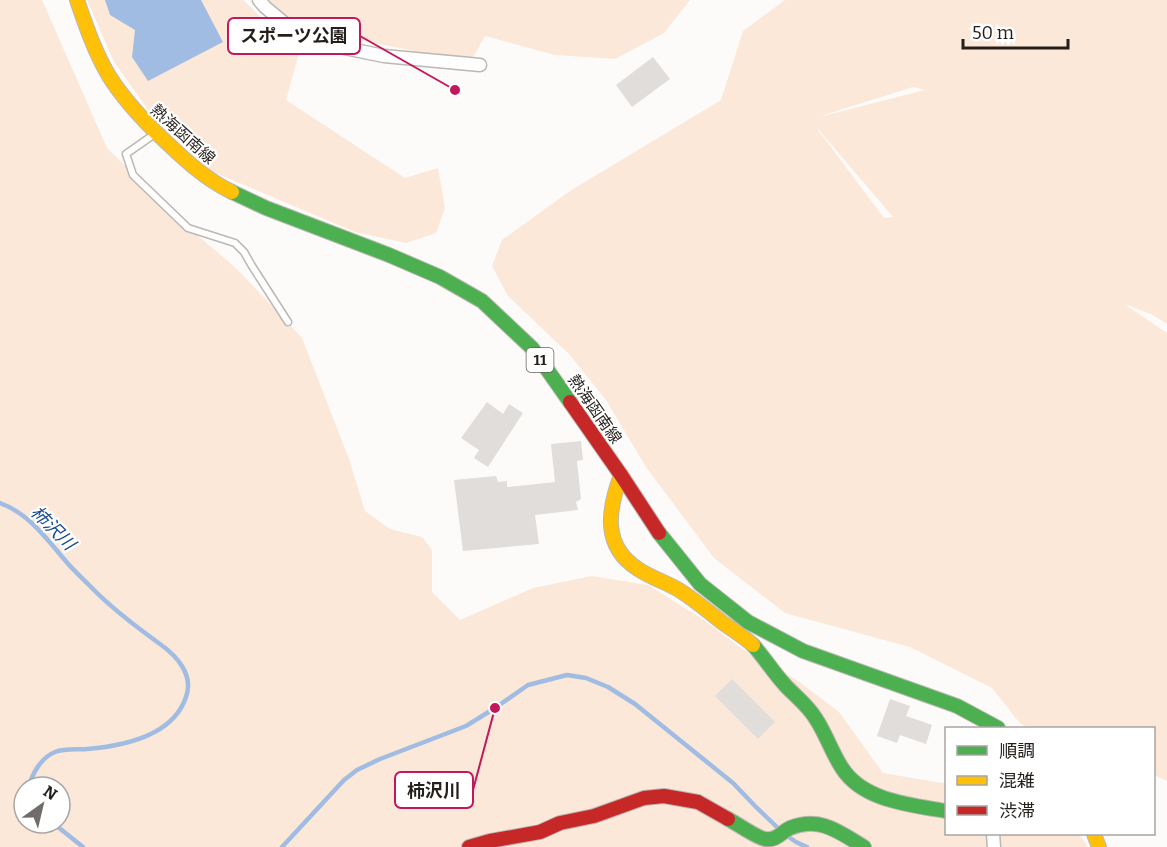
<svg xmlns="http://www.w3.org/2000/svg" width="1167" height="847" font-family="Bitter,'Noto Sans JP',serif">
<rect width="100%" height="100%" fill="#fdfbf9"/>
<g fill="#fbe8d9" fill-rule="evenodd">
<path d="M0,0H42L107,148L183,223L237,269L302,338L349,459L365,511L390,529L422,537L432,550V592L460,620L533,588L592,576L648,585L701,618L751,655L797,680L839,712L883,773L942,783L946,782V834H1079L1088,847H0ZM24,787H60V823H24Z"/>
<path d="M87,0H243L299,53L286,100L405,178L438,168L445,208L436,233L406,243L355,232L211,171L151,114L114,62Z"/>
<path d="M266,0H690L664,33L615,59L555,55L485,36L475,54L469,62L310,30L272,9Z"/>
<path d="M785,0H1167V324L1151,314L1124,304L1167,333V781L1154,775V728H1027L1019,722L992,688L910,647L785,613L714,558L646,467L606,400L569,354L508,296L492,266L502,240L570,191L721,100L743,31ZM913,87L925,90L823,116L824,115ZM818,130H819L893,217L884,218Z"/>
</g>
<path fill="#a1bce3" d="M105,0H201L223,42L148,81L132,57L135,30L110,15Z"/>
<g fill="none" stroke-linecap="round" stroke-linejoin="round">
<g stroke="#a1bce3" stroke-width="4.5">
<path d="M0,503C28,513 46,538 64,559C72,569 81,577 90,586C111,608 135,626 160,644C177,656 194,675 186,697C173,736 123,746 87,749C77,750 65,748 55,752C42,757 32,773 29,787"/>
<path d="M53,823L83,847"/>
<path d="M786,835L796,842L807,847"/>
<path d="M282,847L344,780L357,770L380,759L466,726L495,708L528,685L567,675L586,678L608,687L635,704L733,783L756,807L780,830"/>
</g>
</g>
<g fill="#e0ddda">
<path d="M653,57L670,79L632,107L616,85Z"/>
<path d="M487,402L503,414L509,404L523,413L488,467L474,458L479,450L461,438Z"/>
<path d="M581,441L583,460L577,461L581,499L576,502L578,510L535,515L539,544L463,551L454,480L496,476L498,482L507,481V487L555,482L551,444Z"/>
<path d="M732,679L775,722L758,739L715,696Z"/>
<path d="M890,699L910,706L906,716L932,725L926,744L900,735L897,743L877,736Z"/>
</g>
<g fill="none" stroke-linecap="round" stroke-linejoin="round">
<defs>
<path id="lane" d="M156,133L126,154L133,175L188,228L235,243L244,252L252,266L288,322"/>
<g id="street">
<path d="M259,0L265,7L295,32L315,42L384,56L480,65"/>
<path d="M993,834L994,847"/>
</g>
<g id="fast">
<path d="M232,192L266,208L389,255L440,277L482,301L532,348L570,402"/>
<path d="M659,533L700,584L748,622L803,651L957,706L998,728"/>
<path d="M753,645C764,657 773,672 785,685C795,696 808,705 816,719C826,734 832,753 842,768C863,801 911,805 946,811"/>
<path d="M728,819C736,823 757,838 765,839C777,841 781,832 790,828C820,816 839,832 864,847"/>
</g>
<g id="slow">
<path d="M77,0C86,26 95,53 109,76C124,100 143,120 163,139C184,159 205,179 232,192"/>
<path d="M621,475C608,510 602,546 638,569C651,578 666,582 679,590C695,600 709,612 723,623C733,630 744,637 753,645"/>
<path d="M1094,834L1099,847"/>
</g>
<g id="jam">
<path d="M570,402L621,475L659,533"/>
<path d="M469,847L490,841L540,832L560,823L594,816L644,798L664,796L698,802L728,819"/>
</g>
</defs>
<use href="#lane" stroke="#bbb7b4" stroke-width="9"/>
<use href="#street" stroke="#bbb7b4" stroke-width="15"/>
<use href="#fast" stroke="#bbb7b4" stroke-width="16"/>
<use href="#slow" stroke="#bbb7b4" stroke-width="16"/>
<use href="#jam" stroke="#bbb7b4" stroke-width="16"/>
<use href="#lane" stroke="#fffefe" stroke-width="6"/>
<use href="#street" stroke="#fffefe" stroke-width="12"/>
<use href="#fast" stroke="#4caf50" stroke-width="14"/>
<use href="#slow" stroke="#ffc107" stroke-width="14"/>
<use href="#jam" stroke="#c62828" stroke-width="14"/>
</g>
<g text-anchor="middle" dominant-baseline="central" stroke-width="4.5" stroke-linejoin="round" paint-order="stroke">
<rect fill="#fff" stroke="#66625f" stroke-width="1.5" x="526.5" y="348" width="27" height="24" rx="4.5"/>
<g font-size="15" font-weight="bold" fill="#251f1b">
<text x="540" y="360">11</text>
</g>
<g font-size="16" fill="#251f1b" stroke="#fff">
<text transform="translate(183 134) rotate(42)">熱海函南線</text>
<text transform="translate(595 409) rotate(55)">熱海函南線</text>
</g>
<g font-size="18" font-style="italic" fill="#164a8d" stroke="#fff">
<text transform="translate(53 528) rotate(45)">柿沢川</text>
</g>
</g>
<path fill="none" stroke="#c2185b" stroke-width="2" d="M455 90L360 36M495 708L473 790"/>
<g fill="#c2185b" stroke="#fff" stroke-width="2">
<circle cx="455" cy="90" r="6"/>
<circle cx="495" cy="708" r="6"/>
</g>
<g fill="#fff" stroke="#c2185b" stroke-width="2">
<rect x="228" y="18" width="132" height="36" rx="6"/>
<rect x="395" y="772" width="78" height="36" rx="6"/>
</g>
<g font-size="18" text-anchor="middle" font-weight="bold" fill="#251f1b">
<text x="294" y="42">スポーツ公園</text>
<text x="434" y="797">柿沢川</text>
</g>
<rect x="945" y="727" width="210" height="108" fill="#ffffff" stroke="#a8a5a4" stroke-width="1.5"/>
<rect x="957" y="746" width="30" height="9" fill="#4caf50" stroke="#a8a5a4" stroke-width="1.5"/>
<text x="999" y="757" font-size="18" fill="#251f1b">順調</text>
<rect x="957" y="776" width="30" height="9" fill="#ffc107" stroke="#a8a5a4" stroke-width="1.5"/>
<text x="999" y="787" font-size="18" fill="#251f1b">混雑</text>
<rect x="957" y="806" width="30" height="9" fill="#c62828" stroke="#a8a5a4" stroke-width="1.5"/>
<text x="999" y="817" font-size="18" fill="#251f1b">渋滞</text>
<g transform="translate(42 805) rotate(34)"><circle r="28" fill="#ffffff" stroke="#a8a5a4" stroke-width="1.5"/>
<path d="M0-4.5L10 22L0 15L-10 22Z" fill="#716c69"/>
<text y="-9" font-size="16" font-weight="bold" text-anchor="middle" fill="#251f1b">N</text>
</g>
<path d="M963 39v9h105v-9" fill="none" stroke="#251f1b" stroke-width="3"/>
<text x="972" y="39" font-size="18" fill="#251f1b" stroke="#ffffff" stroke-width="4.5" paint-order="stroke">50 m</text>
</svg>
